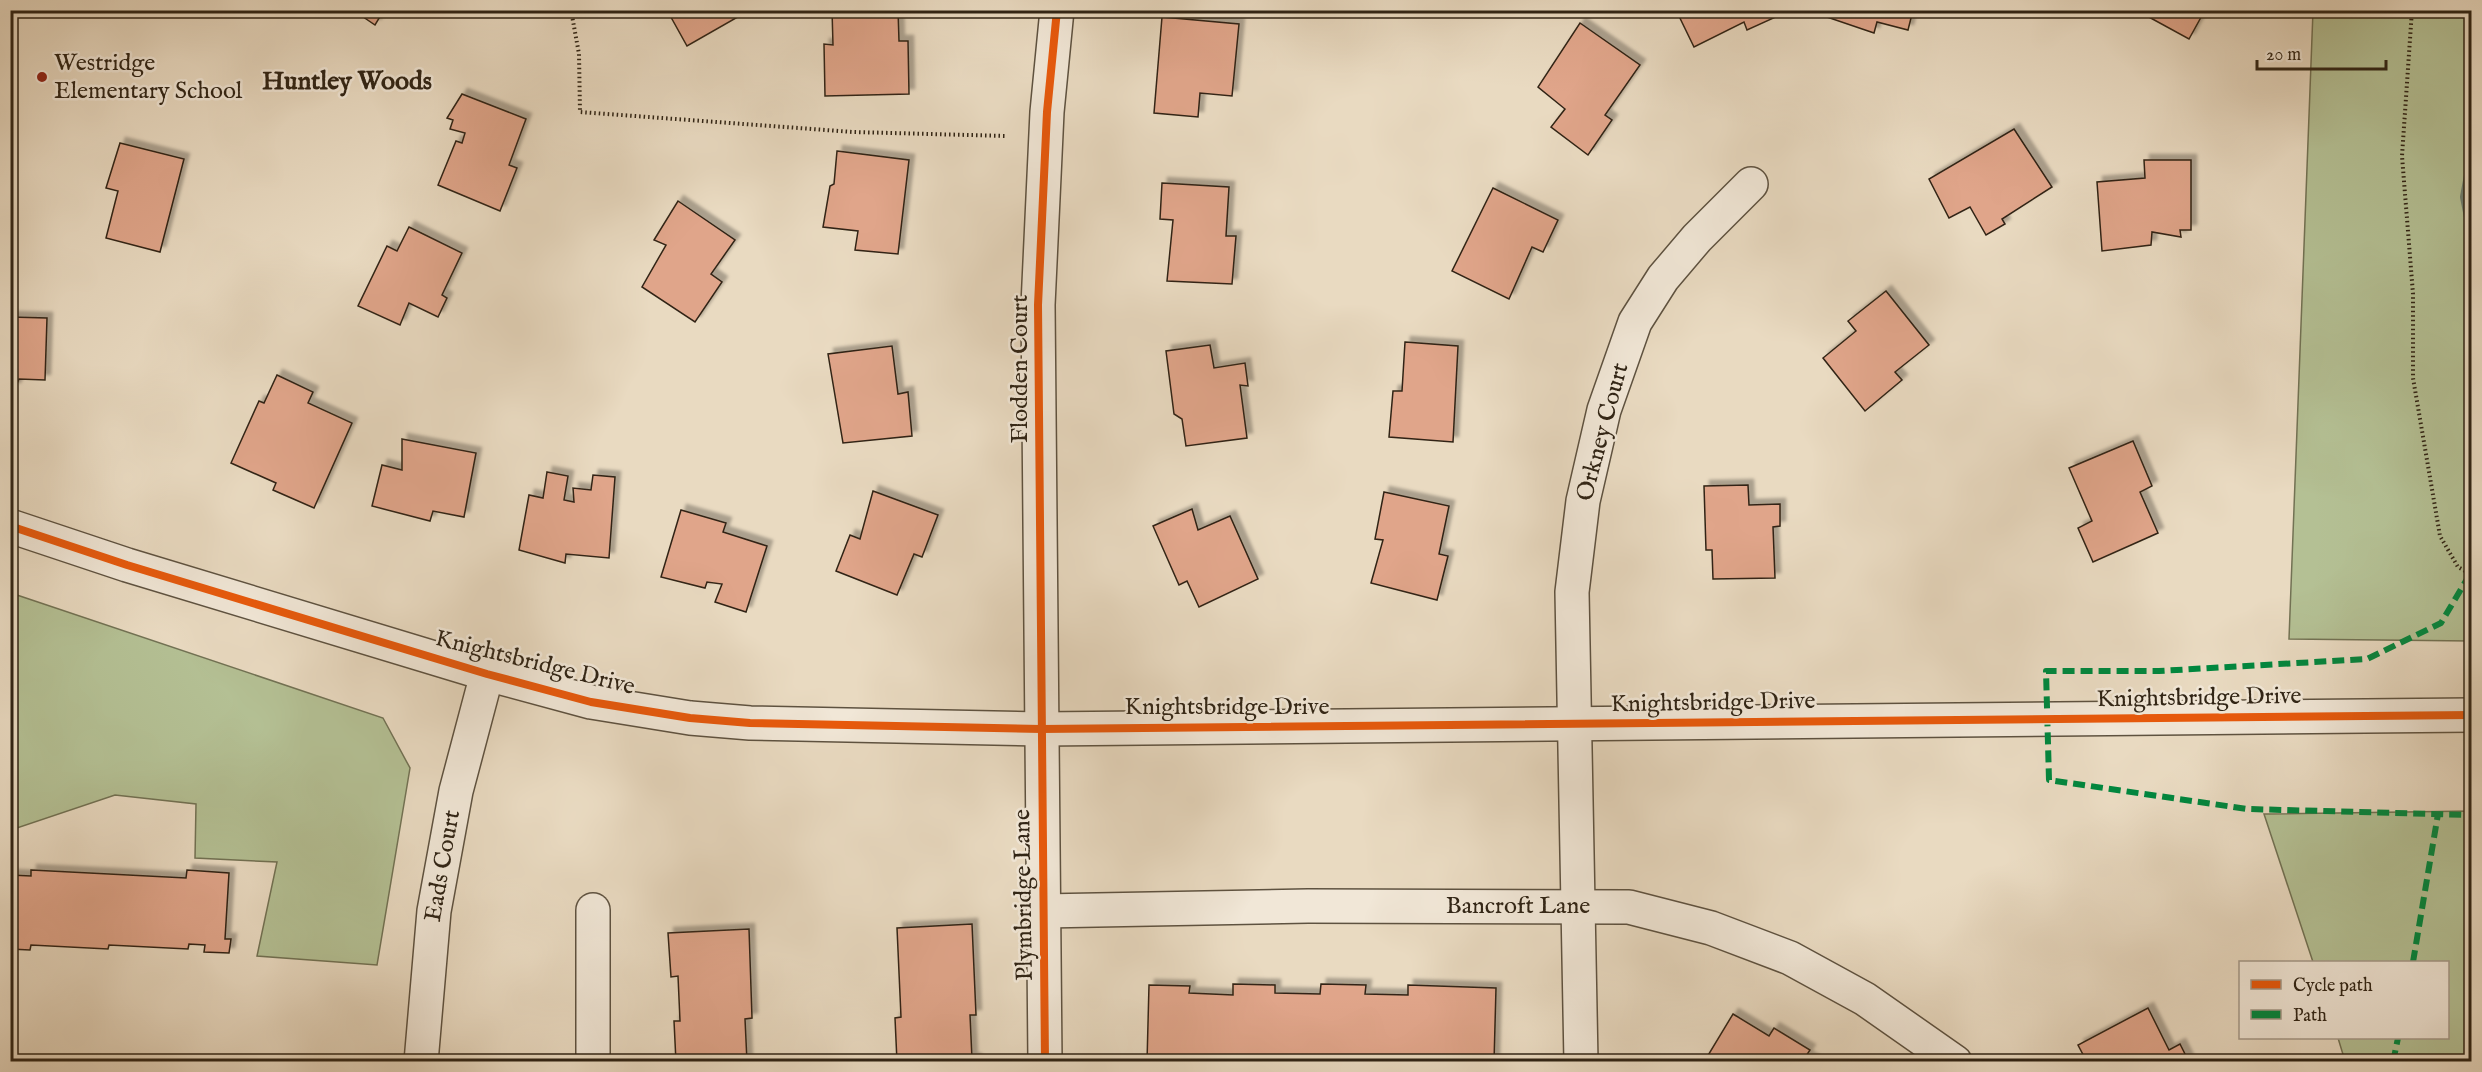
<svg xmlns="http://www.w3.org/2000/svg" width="2482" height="1072" font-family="'IM FELL English',serif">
<defs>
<filter id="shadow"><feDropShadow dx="5.5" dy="-5.5" stdDeviation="1.5" flood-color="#0004"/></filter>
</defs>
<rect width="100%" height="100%" fill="#e9dac1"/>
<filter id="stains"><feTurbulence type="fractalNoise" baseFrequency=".00333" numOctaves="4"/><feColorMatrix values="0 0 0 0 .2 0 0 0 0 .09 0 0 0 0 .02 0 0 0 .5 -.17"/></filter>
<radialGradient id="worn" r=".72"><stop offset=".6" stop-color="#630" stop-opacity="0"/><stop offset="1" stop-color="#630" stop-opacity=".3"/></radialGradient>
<g fill="#b4c094" stroke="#727254" stroke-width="1.5">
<path d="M2313,11H2471V641L2289,639Z"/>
<path d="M11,593L383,718L410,768L377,965L257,956L277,862L195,858L196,804L115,795L11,830Z"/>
<path d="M2471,811V1061H2345L2338,1038H2448V962H2313L2264,814Z"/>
</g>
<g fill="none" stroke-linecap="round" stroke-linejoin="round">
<path stroke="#6e7f71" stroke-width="14" d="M2472,170L2467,197L2472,222"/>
</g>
<g fill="#e0a58a" stroke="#302415" stroke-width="1.5" filter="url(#shadow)">
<path d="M353,10H384L375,25Z"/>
<path d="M667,10H750L687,46Z"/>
<path d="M832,10H898L899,41H908L909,94L825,96L824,44L833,45Z"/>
<path d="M1676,10H1775L1778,16L1747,30L1744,22L1694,47Z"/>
<path d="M1819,10H1913L1908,30L1877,22L1874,33L1818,14Z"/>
<path d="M2136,10H2205L2189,39Z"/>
<path d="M1162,17L1239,24L1232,96L1200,93L1198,117L1154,113Z"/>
<path d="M1580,23L1640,65L1605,115L1612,120L1588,155L1551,127L1565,109L1538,87Z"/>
<path d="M462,94L526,119L509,165L517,168L500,211L438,185L456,141L462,143L465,133L450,129L453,120L447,118Z"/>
<path d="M2014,129L2052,187L2002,219L2005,224L1986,235L1970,207L1949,218L1929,179Z"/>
<path d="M120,143L184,159L160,252L106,238L118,191L106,188Z"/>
<path d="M837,151L909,160L898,254L855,250L858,231L823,227L830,186L834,184Z"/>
<path d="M2144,160H2191V230H2180L2181,237L2152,232L2151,245L2102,251L2097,182L2145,178Z"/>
<path d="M1162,183L1229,187L1226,236H1236L1232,284L1167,281L1173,220L1160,219Z"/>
<path d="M1493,188L1558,220L1543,252L1532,247L1509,299L1452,271Z"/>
<path d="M678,201L735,240L711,274L722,282L695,322L642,287L666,245L654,240Z"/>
<path d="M409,227L462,253L442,295L447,298L438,317L409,303L400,325L358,306L387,246L397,251Z"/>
<path d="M1886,291L1929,345L1895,372L1902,380L1865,411L1823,358L1856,331L1848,321Z"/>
<path d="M10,317L47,318L45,380L19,379L15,388H10Z"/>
<path d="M1405,342L1458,346L1453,442L1389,437L1393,391H1402Z"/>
<path d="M1210,345L1214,368L1245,363L1248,386L1240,385L1247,438L1186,446L1182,419L1174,414L1166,351Z"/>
<path d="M892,346L898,394L908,392L912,436L843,443L828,354Z"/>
<path d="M277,375L313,392L308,403L352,423L314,508L273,490L276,483L231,463L259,401L264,403Z"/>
<path d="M402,439L476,453L464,517L433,511L430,521L372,506L382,465L402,470Z"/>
<path d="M2133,441L2152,486L2140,492L2158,533L2093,562L2078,528L2092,521L2069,468Z"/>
<path d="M547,472L568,476L564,500L574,502L573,488L591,490L593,475L615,477L609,558L566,554L565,563L519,550L529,495L543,498Z"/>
<path d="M1748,485L1749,505L1780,504V526L1773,527L1775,578L1713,579L1712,550H1706L1704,486Z"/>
<path d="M873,491L938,515L922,557L914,554L897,595L836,571L850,535L860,539Z"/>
<path d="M1384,492L1449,506L1439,554L1448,556L1437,600L1371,583L1383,540L1375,539Z"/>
<path d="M1192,509L1198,530L1230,516L1258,579L1199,607L1187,581L1179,585L1153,526Z"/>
<path d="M681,510L726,523L723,532L767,546L746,612L715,602L722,584L707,582L705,588L661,577Z"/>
<path d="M31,870L186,878L187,870L229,873L225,939H231L229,953L204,952L205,945L189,944L188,949L109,945L108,949L31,945L30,950L10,949V875L31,876Z"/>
<path d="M972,924L976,1015H970L972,1059H976L977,1062H897L895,1018L901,1017L897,928Z"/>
<path d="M749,929L752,1018L745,1019L747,1062H676L674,1021H680L678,976L671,977L668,933Z"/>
<path d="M1233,984L1275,985V993L1320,994L1321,984L1366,985L1365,994L1408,995V985L1496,988L1494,1062H1451V1057L1409,1055V1062H1277V1057L1234,1055V1062H1147L1149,985L1190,986L1189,993L1233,995Z"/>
<path d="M2148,1008L2169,1050L2180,1044L2189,1062H2087L2078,1045Z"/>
<path d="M1733,1014L1769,1036L1774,1028L1810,1050L1806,1056L1816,1062H1704Z"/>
</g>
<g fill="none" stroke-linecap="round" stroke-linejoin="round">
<defs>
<g id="street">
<path d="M10,526L127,565L487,674L591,702L690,718L750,723L1041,729L2472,715"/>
<path d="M1043,911L1308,906L1629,907L1711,928L1790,958L1865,999L1955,1062"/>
<path d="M421,1062L434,911L456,791L487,674"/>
<path d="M593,1062V910"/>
<path d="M1045,1062L1038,305L1047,112L1057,10"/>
<path d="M1581,1062L1572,592L1583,501L1604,410L1635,322L1663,278L1697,238L1751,184"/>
</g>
</defs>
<use href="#street" stroke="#5e5240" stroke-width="36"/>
<g stroke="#302415" stroke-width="4" stroke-dasharray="1.5 3" stroke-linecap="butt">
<path d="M571,10L579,54L580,112L853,132L1007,136"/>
<path d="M2412,10L2402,156L2413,294V378L2440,536L2458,567L2472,575"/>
</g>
<use href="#street" stroke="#f1e7d7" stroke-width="33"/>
<g stroke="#00873e" stroke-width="6" stroke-dasharray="12 6" stroke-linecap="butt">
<path d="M2470,574L2441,623L2367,659L2159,671H2046L2049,780L2247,809L2472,815"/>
<path d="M2413,962L2438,814"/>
<path d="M2393,1062L2398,1038"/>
</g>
<defs>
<g id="cycleway">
<path d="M10,526L127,565L487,674L591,702L690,718L750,723L1041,729L2472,715"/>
<path d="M1045,1062L1038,305L1047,112L1057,10"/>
</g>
</defs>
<use href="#cycleway" stroke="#f1e7d7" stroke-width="11"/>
<use href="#cycleway" stroke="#e8590c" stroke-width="8"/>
</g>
<circle fill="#8f2418" stroke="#f1e7d7" stroke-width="2" cx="42" cy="77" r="6"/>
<g text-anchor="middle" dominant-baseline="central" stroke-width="5" stroke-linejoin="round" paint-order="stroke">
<g font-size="24" fill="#302415" stroke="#f1e7d7" text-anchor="start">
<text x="54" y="63">Westridge<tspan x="54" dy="28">Elementary School</tspan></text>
</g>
<g font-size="24" fill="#302415" stroke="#f1e7d7">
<text transform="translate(1020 369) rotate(-90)">Flodden Court</text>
<text transform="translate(1603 432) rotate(-75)">Orkney Court</text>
<text transform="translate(535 663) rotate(14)">Knightsbridge Drive</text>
<text transform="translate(2199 698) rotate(-1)">Knightsbridge Drive</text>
<text transform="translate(1713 703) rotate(-1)">Knightsbridge Drive</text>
<text x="1227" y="707">Knightsbridge Drive</text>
<text transform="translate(443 866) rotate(-80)">Eads Court</text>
<text transform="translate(1024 895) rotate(-91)">Plymbridge Lane</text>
<text x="1518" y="906">Bancroft Lane</text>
</g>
<g font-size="26" font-weight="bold" fill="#302415" stroke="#f1e7d7">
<text x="347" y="81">Huntley Woods</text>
</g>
</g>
<rect width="2482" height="1072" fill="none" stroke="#e9dac1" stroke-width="36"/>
<rect x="12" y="12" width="2458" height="1048" fill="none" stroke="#302415" stroke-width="3"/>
<rect x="18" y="18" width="2446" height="1036" fill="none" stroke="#302415" stroke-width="1.5"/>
<rect x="2239" y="961" width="210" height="78" fill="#f1e7d7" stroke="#a49989" stroke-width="1.5"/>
<rect x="2251" y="980" width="30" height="9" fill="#e8590c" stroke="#a49989" stroke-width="1.5"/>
<text x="2293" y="991" font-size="18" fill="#302415">Cycle path</text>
<rect x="2251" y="1010" width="30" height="9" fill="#00873e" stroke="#a49989" stroke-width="1.5"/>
<text x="2293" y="1021" font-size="18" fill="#302415">Path</text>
<path d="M2257 60v9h129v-9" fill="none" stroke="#302415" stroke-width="3"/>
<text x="2266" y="60" font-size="18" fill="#302415" stroke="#f1e7d7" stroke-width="4.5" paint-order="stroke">20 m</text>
<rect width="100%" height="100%" filter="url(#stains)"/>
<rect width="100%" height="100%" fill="url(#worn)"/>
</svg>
